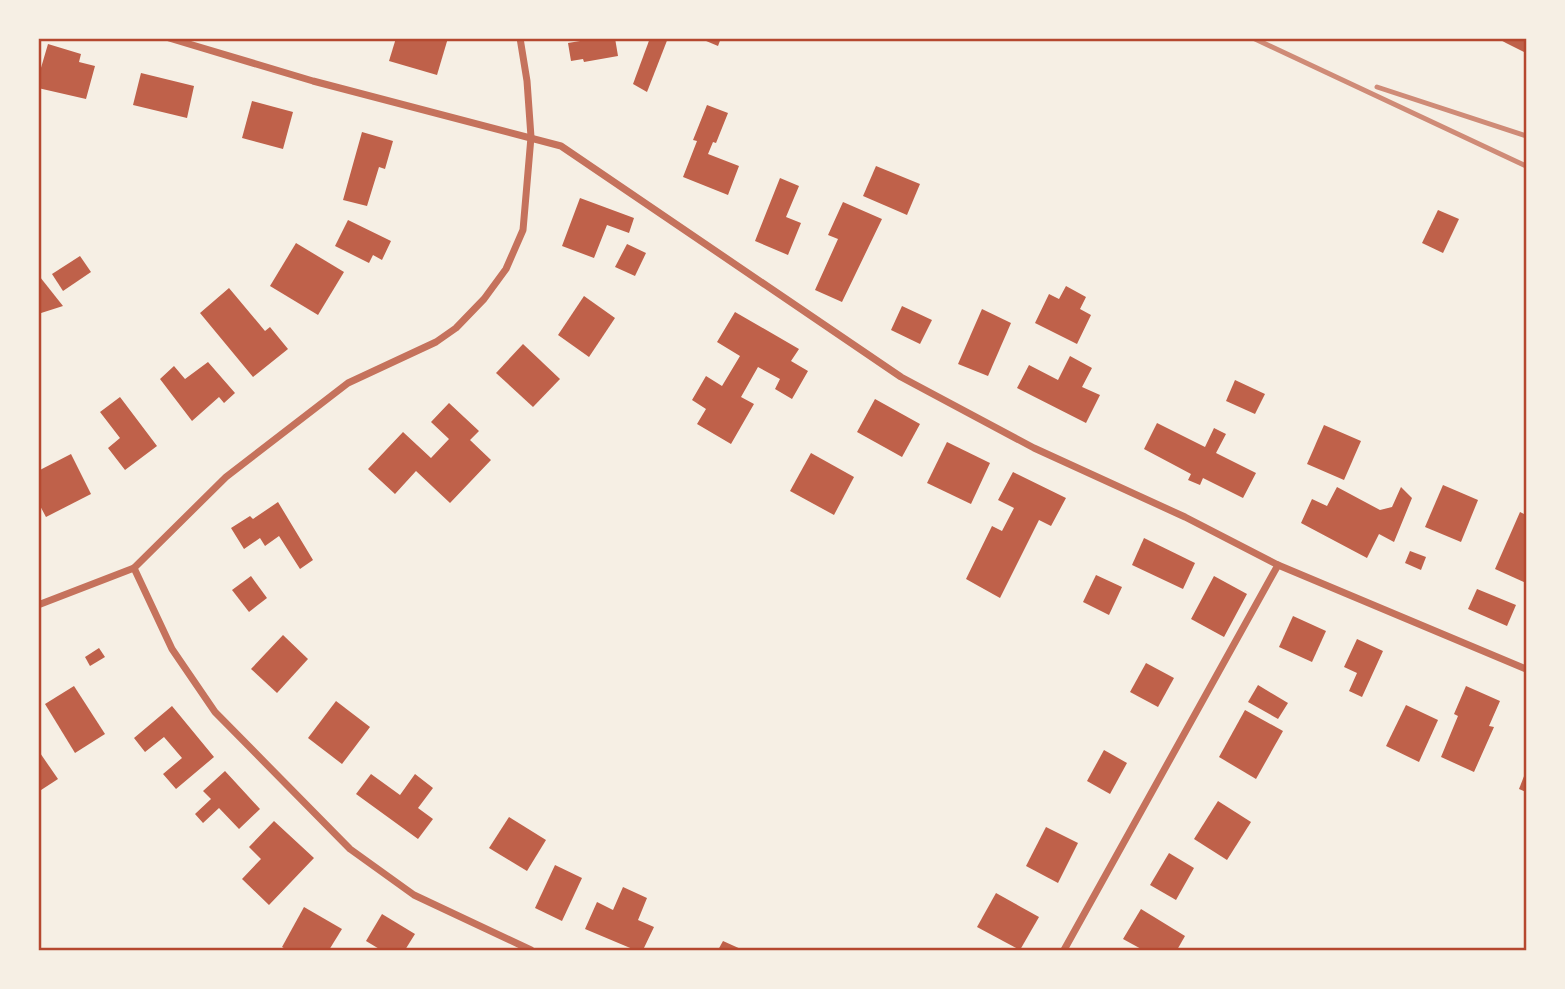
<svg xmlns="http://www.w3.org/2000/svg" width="1565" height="989" font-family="'Varela Round',sans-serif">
<rect width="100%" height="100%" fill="#f6efe4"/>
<g fill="#bf614a">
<path d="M396,38H448L437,75L389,61Z"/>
<path d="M579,38H615L618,56L584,62L583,59L571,61L568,43L580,41Z"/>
<path d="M650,38H668L647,92L633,84Z"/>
<path d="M699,38H721L718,46Z"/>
<path d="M1497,38H1526V53L1506,43Z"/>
<path d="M48,44L81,54L79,62L95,66L86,99L38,88V78Z"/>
<path d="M141,73L194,86L187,118L133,105Z"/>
<path d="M252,101L293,112L283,149L242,138Z"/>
<path d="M707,105L728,113L716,143L713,142L708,154L739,166L728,195L683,177L697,141L693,140Z"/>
<path d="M362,132L393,141L385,169L379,167L367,206L343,200Z"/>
<path d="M876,166L920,184L907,215L863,196Z"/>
<path d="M780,178L799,186L786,217L801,223L788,255L755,241Z"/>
<path d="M580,198L634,218L629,233L607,225L594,258L562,246Z"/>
<path d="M843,202L882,219L842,302L815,290L838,239L828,235Z"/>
<path d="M1438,210L1459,219L1443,253L1422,243Z"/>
<path d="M348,220L391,241L382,260L373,255L369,263L335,246Z"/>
<path d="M296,243L344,272L318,315L270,286Z"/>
<path d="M627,244L646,253L635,276L615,267Z"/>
<path d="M80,256L91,272L63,291L52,274Z"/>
<path d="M40,277L63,306L38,314V278Z"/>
<path d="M1066,286L1086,297L1080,309L1091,315L1077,344L1035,323L1049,294L1059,299Z"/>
<path d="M229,288L265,331L270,327L288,349L253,377L200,313Z"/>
<path d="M584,296L615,318L589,357L558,335Z"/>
<path d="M902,306L932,320L920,344L891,330Z"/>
<path d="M982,309L1011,323L988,376L958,364Z"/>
<path d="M735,312L799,349L791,361L808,371L792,399L775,389L780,379L758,367L741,397L754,404L731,444L697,424L706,409L692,400L706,376L722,386L740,356L717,342Z"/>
<path d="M523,344L560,379L533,407L496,373Z"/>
<path d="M1070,356L1092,368L1082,387L1100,395L1086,423L1017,388L1029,365L1058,380Z"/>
<path d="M208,362L235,393L224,403L219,397L192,421L160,379L174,366L185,379Z"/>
<path d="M1235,380L1265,394L1255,414L1226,401Z"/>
<path d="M120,397L157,446L125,470L108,448L120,438L100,412Z"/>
<path d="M875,399L920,424L902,457L857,432Z"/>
<path d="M449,403L479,431L470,440L491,460L450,503L416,471L395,494L368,469L403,432L431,458L449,439L431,422Z"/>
<path d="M1157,423L1205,447L1214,428L1226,434L1216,453L1256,473L1243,498L1203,478L1200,485L1188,480L1191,474L1144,449Z"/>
<path d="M1324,425L1361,441L1344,480L1307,464Z"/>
<path d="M947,442L990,463L971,504L927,483Z"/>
<path d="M811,453L854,477L834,515L790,491Z"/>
<path d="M71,454L91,494L46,517L38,502V471Z"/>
<path d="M1013,472L1066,498L1051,526L1039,520L1000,598L966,579L992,526L1002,531L1014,508L998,500Z"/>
<path d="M1443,485L1478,500L1461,542L1425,527Z"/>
<path d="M1337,487L1380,510L1392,507L1401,487L1412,498L1394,542L1379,534L1367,558L1301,523L1312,499L1327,506Z"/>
<path d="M278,502L313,560L300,569L279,536L265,546L260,538L244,549L231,528L250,516L253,519Z"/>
<path d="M1520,512L1526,515V583L1495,569Z"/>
<path d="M1144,538L1195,563L1183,589L1132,565Z"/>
<path d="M1410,551L1426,557L1421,570L1405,563Z"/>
<path d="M1096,575L1122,587L1109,615L1083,602Z"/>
<path d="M251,576L267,598L249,612L232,590Z"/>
<path d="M1214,576L1247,594L1224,637L1191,619Z"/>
<path d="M1477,589L1516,605L1507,626L1468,609Z"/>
<path d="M1293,616L1326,631L1312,662L1279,647Z"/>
<path d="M283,635L308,659L277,693L251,669Z"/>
<path d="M1357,639L1383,651L1362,697L1349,691L1357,673L1344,667Z"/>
<path d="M99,648L105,657L90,666L85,657Z"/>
<path d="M1146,663L1174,678L1158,707L1130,692Z"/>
<path d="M1258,685L1288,703L1278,719L1248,702Z"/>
<path d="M74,686L105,734L75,753L45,704Z"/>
<path d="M1466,686L1500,701L1489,726L1494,727L1474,772L1441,757L1458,716L1454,714Z"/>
<path d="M336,701L370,727L342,764L308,738Z"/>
<path d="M1406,705L1438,720L1419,762L1386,746Z"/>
<path d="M172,706L214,757L176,789L163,774L182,758L164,737L145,752L134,738Z"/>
<path d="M1245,710L1283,731L1256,779L1219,757Z"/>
<path d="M38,750L58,779L38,792Z"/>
<path d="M1104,750L1127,763L1110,794L1087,781Z"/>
<path d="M225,771L260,809L239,829L219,808L203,823L195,814L211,799L203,791Z"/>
<path d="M1526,771V792L1519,789Z"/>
<path d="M371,774L400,795L415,774L433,788L418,808L433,819L418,839L356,794Z"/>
<path d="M1218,801L1251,822L1227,860L1194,839Z"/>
<path d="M509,817L546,840L527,871L489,848Z"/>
<path d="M274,821L314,858L269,905L242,879L261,859L249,847Z"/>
<path d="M1046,827L1078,843L1058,883L1026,866Z"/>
<path d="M1169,853L1194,868L1176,900L1150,885Z"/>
<path d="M555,865L582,878L562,921L535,908Z"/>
<path d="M623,887L647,898L638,920L654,927L643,950H635L585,929L597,902L613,910Z"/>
<path d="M996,893L1039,917L1020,950L977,927Z"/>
<path d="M304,907L342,929L329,950H287L282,947Z"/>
<path d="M1141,909L1185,936L1177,950H1143L1123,939Z"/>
<path d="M382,914L415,934L405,950H381L366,941Z"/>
<path d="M723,941L743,950H718Z"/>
</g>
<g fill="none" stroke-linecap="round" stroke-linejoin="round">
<g stroke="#c5725c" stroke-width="7">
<path d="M169,38L313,81L561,146L901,377L1034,448L1185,517L1278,565L1526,669"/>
<path d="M134,568L172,649L215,712L350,849L414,895L531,950"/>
<path d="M38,605L134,568L226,477L348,383L436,342L456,328L484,299L506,269L523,230L531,137L527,81L520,38"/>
<path d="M1064,950L1278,565"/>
</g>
<g stroke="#cf8b77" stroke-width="5">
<path d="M1253,38L1526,166"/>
<path d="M1377,87L1526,136"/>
</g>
</g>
<rect width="1565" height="989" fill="none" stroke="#f6efe4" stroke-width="80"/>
<rect x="40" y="40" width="1485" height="909" fill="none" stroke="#b5482f" stroke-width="2.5"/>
</svg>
